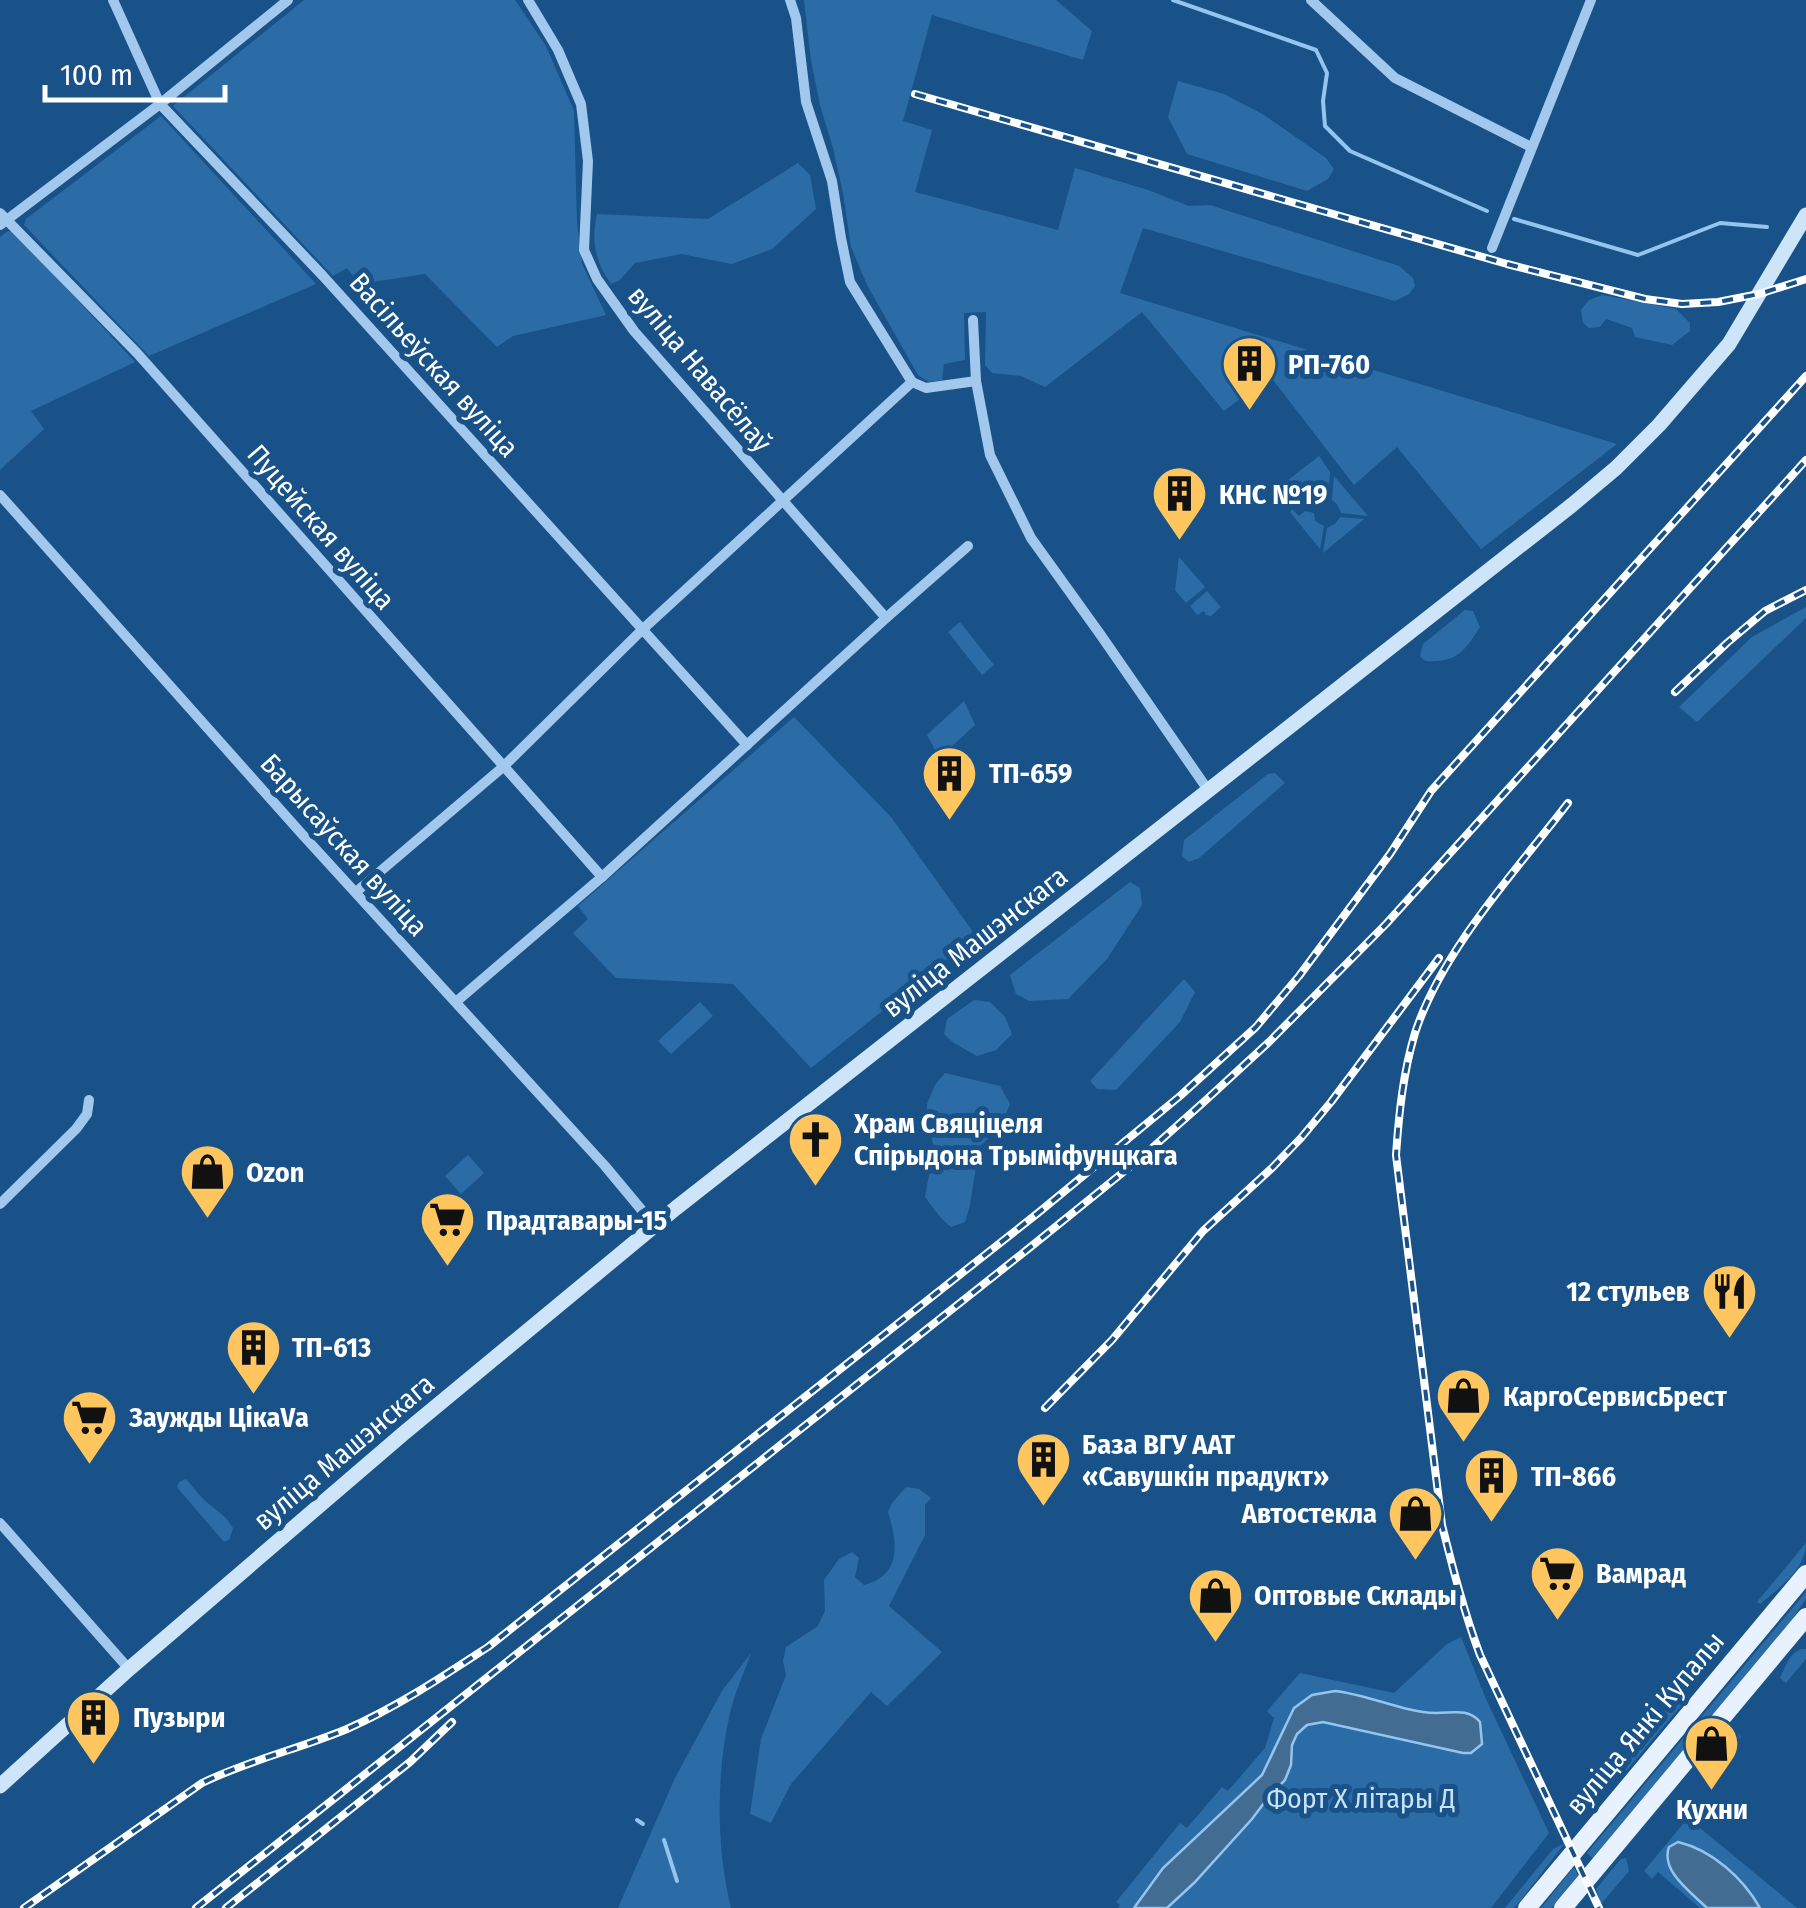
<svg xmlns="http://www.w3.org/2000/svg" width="1806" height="1908" font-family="'Fira Sans Condensed',sans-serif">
<rect width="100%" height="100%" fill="#195288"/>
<g fill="#2c6ca6">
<path d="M304,0H515L546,46L574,111L577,224L582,264L606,315L513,336L497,347L425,274L359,284L347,268L333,276L173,106Z"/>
<path d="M804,0H1056L1092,31L1083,60L932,15L903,121L932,130L915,192L1058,230L1075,168L1148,190L1189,206L1210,205L1399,266L1413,278L1415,286L1409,294L1395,301L1143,228L1120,293L1617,444L1481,549L1397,447L1354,485L1270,376L1224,411L1142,312L1045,387L1021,376L992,373L985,365L986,312L964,313L965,360L944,364L942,380L929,382L918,375L867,285L851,247L843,193L833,148L820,105L811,61Z"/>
<path d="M1178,81L1224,94L1264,115L1326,158L1334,169L1328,179L1307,191L1187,154L1168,117Z"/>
<path d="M161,116L316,284L149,356L24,225L26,219Z"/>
<path d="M798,163L810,175L816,209L772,249L732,264L681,254L635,263L620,280L611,284C595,262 591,240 597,214L708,219Z"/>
<path d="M8,231L14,232L135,362L31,411L44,429L0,470V237Z"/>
<path d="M1602,295L1676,309L1690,323V331L1672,345L1635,337L1632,328L1606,319L1600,327L1589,328L1583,323L1581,310L1589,300Z"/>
<path d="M1319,456L1330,472L1328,499L1319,503L1314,509L1305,508L1301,503L1295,507L1284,504L1274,491Z"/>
<path d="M1334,476L1368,516L1341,513L1337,504L1332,500Z"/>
<path d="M1292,509L1299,516L1305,511L1314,513L1315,521L1324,526L1320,549L1290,512Z"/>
<path d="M1340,517L1364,519L1323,553L1327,528L1335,524Z"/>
<path d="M1179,557L1205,587L1186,603L1175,590Z"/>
<path d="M1207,591L1221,607L1211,616L1206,615L1204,611L1197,615L1190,606Z"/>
<path d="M1806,607V618L1697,722L1679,707L1752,637Z"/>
<path d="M1465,610L1473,611L1480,627C1464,652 1456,663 1425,661L1420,656L1423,644Z"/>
<path d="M960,622L994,665L982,675L948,632Z"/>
<path d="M964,701L975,725L949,749L935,750L927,735Z"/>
<path d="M794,717L891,817L976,936L811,1068L733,984L616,978L573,933L588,919L578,906Z"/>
<path d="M1275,773L1285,783L1199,858L1189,862L1182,856L1184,840L1268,774Z"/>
<path d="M1130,882L1140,888L1142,905L1107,959L1068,999L1029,1001L1016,994L1010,975Z"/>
<path d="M1184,979L1195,992L1180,1022L1116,1090L1097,1089L1090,1081Z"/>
<path d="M974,1000L990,1002L1005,1017L1012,1034L996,1050L977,1056L954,1043L944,1034L947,1019Z"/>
<path d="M700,1002L713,1016L671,1054L658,1041Z"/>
<path d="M945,1073L1000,1086L1010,1104L1001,1126L979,1147L970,1205L965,1222L951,1227L940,1217L925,1197L934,1147L928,1125L927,1104L935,1085Z"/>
<path d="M468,1155L484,1173L461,1194L445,1176Z"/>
<path d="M186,1479L203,1499L226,1518L233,1528L229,1540L224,1542L181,1492L177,1487L179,1482Z"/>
<path d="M906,1487L919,1489L931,1498L925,1505V1535L889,1606L942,1652L887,1706L871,1692L791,1784L771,1823L750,1814L761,1739L786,1675L783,1661L786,1647L818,1626L825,1611L824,1580L839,1559L852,1552L859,1558L855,1577L864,1585C903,1575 897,1541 888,1512L892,1503Z"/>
<path d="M1806,1543C1806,1569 1779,1588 1760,1604L1757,1602Z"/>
<path d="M1806,1592V1599L1787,1627L1593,1859L1587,1853Z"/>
<path d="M1461,1637L1486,1699L1549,1833L1491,1908H1118L1120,1905L1116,1902L1180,1823L1187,1828L1222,1787L1228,1791L1265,1748L1274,1718L1267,1711L1300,1673L1394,1693L1447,1644Z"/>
<path d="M1802,1649H1806V1659L1786,1683L1780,1678C1786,1666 1789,1653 1802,1649Z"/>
<path d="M751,1653C744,1673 735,1692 730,1713C716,1774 716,1847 731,1908H618L675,1778L722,1691Z"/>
<path d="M1682,1691L1683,1700L1681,1706L1626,1771L1618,1775H1611Z"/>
<path d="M1735,1731L1741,1737L1716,1766L1712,1762L1713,1749Z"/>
<path d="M1688,1818L1797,1908H1760L1746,1888L1669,1847C1660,1871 1692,1893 1707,1908H1700L1658,1872L1652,1879L1644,1871Z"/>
<path d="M1565,1843L1517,1905L1513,1908H1505L1553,1849Z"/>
<path d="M1626,1858L1629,1871L1601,1904L1596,1889L1621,1859Z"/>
<path d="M1574,1867L1578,1875L1552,1908H1541Z"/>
</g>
<g fill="#436c93" stroke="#94c5ef" stroke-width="2.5">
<path d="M1335,1691C1370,1695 1402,1712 1436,1713C1453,1713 1468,1708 1480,1722L1482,1744L1471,1753H1463L1323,1722L1307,1725L1297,1734L1292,1745L1291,1765L1285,1780L1270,1795L1252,1819L1194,1883L1167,1908H1134L1163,1868L1262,1775L1294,1708L1312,1695Z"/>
<path d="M1678,1842C1712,1850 1743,1878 1760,1908H1707C1692,1893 1660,1871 1669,1847Z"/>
</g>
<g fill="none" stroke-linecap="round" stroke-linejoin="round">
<g stroke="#94c5ef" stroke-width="4">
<path d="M1173,0L1316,50L1327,73L1323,101L1325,126L1350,151L1487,211"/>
<path d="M1514,219L1638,255L1720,223L1767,227"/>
<path d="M637,1820L643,1824"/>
<path d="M664,1840L677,1881"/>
</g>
<g stroke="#a2c9ed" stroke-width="10">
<path d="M113,0L160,104L323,276L747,745"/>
<path d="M528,0L558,50L581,104L588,161L584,250L597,279L634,331L886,618"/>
<path d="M790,0L796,18L806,102L832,181L841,238L850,282L912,382L926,388L976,381"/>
<path d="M1311,0L1395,78L1531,147"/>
<path d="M0,213L137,353L602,877"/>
<path d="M0,225L160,104L288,0"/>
<path d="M1492,248L1591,0"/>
<path d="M973,320L976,381L990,455L1031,538L1100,634L1208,790"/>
<path d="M0,495L301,833L605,1166L655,1226"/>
<path d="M356,892L503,767L643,629L912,382"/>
<path d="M457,1001L602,877L886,618L968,546"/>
<path d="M0,1204L76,1129L87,1114L89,1100"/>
<path d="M0,1523L129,1669"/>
</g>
<path stroke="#cee4f9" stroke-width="15" d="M0,1786L129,1669L404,1433L676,1208L1572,505L1616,468L1659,425L1729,344L1806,215"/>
<g stroke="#e8f2ff" stroke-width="18">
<path d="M1527,1908L1806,1574"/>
<path d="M1563,1908L1806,1617"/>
</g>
<defs>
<g id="rail">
<path d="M915,94L1507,264L1645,299L1682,304L1718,302L1759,294L1806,279"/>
<path d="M1675,692L1727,643L1765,611L1806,590"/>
<path d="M1568,803C1515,872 1442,950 1415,1033C1403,1073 1399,1113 1396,1155L1442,1525C1453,1569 1464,1612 1480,1655L1599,1908"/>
<path d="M1045,1408L1112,1340L1203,1231L1272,1168L1301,1138L1331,1102L1439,958"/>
<path d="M24,1908L202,1783C249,1760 299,1749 347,1729C397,1707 442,1677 488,1647L1038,1213L1180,1096L1256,1027L1299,976L1390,854L1431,791L1806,376"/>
<path d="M196,1908L1028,1249L1142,1157L1206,1100L1269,1042L1386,924L1806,460"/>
<path d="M226,1908L410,1762L452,1722"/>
</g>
</defs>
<use href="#rail" stroke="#fff" stroke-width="8"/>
<use href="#rail" stroke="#195288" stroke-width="4" stroke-dasharray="11" stroke-linecap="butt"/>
</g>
<defs>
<symbol id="building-pin" viewBox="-11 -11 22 30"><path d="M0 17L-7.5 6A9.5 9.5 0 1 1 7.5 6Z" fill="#ffc55e" stroke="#195288"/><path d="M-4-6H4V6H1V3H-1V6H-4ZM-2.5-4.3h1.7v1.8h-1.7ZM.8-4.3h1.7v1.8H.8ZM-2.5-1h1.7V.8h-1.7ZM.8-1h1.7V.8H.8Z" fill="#111"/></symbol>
<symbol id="church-pin" viewBox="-11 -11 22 30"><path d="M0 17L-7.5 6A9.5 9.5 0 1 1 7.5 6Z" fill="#ffc55e" stroke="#195288"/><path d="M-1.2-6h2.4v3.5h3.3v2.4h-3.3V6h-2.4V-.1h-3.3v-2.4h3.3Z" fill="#111"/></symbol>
<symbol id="shop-pin" viewBox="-11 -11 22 30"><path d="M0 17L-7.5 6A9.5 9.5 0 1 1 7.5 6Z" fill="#ffc55e" stroke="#195288"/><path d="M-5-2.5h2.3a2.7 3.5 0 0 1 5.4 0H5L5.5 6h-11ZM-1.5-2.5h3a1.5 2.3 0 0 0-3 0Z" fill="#111"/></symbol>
<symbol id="supermarket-pin" viewBox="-11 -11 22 30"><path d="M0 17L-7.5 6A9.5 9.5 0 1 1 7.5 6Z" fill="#ffc55e" stroke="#195288"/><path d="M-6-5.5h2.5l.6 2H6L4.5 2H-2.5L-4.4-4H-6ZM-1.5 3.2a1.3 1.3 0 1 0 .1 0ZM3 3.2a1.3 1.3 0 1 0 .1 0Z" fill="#111"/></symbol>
<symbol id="restaurant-pin" viewBox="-11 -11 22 30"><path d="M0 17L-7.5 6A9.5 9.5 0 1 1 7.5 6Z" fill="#ffc55e" stroke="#195288"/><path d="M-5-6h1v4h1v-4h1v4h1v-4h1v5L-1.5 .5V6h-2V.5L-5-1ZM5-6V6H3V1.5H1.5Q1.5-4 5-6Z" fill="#111"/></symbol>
</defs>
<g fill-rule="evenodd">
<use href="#building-pin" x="1218" y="332" width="63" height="86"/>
<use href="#building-pin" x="1148" y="462" width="63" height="86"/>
<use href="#building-pin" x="918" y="742" width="63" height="86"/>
<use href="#church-pin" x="784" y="1108" width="63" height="86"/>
<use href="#shop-pin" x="176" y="1140" width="63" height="86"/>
<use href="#supermarket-pin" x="416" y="1188" width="63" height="86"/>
<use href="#restaurant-pin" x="1698" y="1260" width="63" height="86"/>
<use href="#building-pin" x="222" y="1316" width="63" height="86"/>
<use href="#shop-pin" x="1432" y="1364" width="63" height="86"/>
<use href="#supermarket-pin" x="58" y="1386" width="63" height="86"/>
<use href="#building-pin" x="1012" y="1428" width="63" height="86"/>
<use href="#building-pin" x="1460" y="1444" width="63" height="86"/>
<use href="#shop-pin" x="1384" y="1482" width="63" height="86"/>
<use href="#supermarket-pin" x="1526" y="1542" width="63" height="86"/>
<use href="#shop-pin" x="1184" y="1564" width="63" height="86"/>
<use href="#building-pin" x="62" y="1686" width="63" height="86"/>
<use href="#shop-pin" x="1680" y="1712" width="63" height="86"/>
</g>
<g text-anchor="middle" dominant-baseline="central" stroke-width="10" stroke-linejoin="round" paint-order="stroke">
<g font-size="28" font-weight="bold" fill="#fff" stroke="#195288" text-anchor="start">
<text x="1288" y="364">РП-760</text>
<text x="1219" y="494">КНС №19</text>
<text x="989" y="773">ТП-659</text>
<text x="854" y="1123">Храм Свяціцеля<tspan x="854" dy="32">Спірыдона Трыміфунцкага</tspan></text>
<text x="246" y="1172">Ozon</text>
<text x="486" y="1220">Прадтавары-15</text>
<text x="1690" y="1291" text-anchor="end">12 стульев</text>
<text x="292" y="1347">ТП-613</text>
<text x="1503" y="1396">КаргоСервисБрест</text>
<text x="129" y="1417">Заужды ЦікаVа</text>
<text x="1082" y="1444">База ВГУ ААТ<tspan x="1082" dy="32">«Савушкін прадукт»</tspan></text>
<text x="1531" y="1476">ТП-866</text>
<text x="1377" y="1513" text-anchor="end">Автостекла</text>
<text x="1596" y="1573">Вамрад</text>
<text x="1254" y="1595">Оптовые Склады</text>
<text x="133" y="1717">Пузыри</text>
<text x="1712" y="1809" text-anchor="middle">Кухни</text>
</g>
<g font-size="28" fill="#fff" stroke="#195288">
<text transform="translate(434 365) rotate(48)">Васільеўская вуліца</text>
<text transform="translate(700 369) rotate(50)">вуліца Навасёлаў</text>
<text transform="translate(321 527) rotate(49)">Пуцейская вуліца</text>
<text transform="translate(344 845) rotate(48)">Барысаўская вуліца</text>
<text transform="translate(975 942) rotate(-38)">вуліца Машэнскага</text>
<text transform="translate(344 1452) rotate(-40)">вуліца Машэнскага</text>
<text transform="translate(1645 1723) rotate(-50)">вуліца Янкі Купалы</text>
</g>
<g font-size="28" fill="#c7e2f9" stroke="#195288">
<text x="1361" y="1798">Форт X літары Д</text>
</g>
</g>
<path d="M45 85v15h180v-15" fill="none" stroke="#ffffff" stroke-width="5"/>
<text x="60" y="85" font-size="30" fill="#ffffff" stroke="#195288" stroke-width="8" paint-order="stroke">100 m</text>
</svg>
